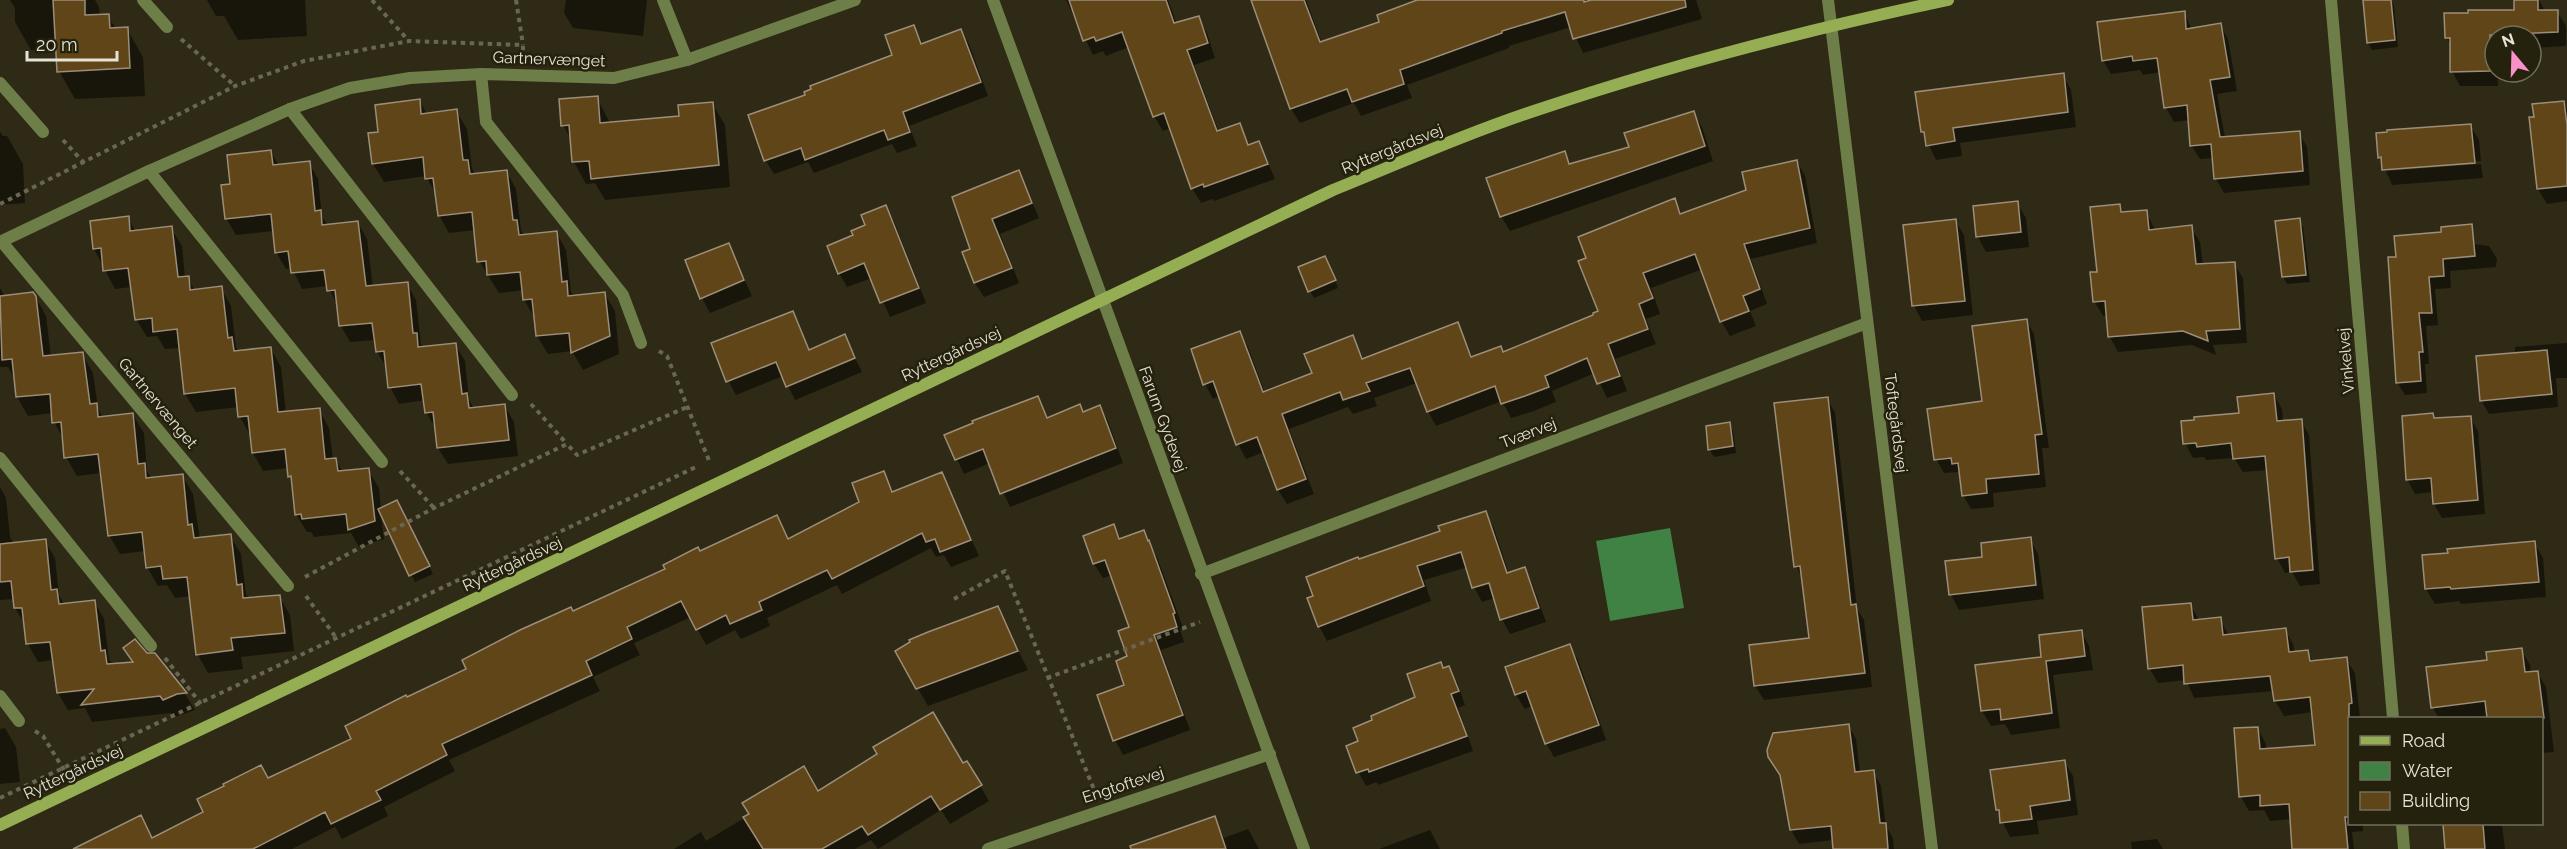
<svg xmlns="http://www.w3.org/2000/svg" width="2567" height="849" font-family="Raleway,sans-serif">
<rect width="100%" height="100%" fill="#2e2a15"/>
<path fill="#3f8243" d="M1670,528L1684,608L1610,621L1596,541Z"/>
<g fill="#0007">
<path d="M10,0H95L99,7L100,16H108L116,29H127L143,57L145,96L75,99L59,71L57,48L31,50L15,22V8Z"/>
<path d="M207,0H305L307,36L238,40L224,16H216Z"/>
<path d="M566,0H647L643,36L573,28L564,13Z"/>
<path d="M1066,0H1168L1177,24L1199,18L1207,33L1215,58L1194,65L1219,132L1239,125L1250,146L1259,142L1275,179L1214,201L1212,199L1201,203L1192,188L1171,128L1163,131L1154,116L1129,47L1106,56L1103,51L1093,55Z"/>
<path d="M1263,0H1306L1322,43L1381,23L1420,0H1696L1702,19L1583,53L1571,27L1509,46V48L1407,85L1412,98L1361,116L1354,103L1300,123L1291,109L1254,3Z"/>
<path d="M2374,0H2391L2394,6L2398,47L2372,50L2368,43Z"/>
<path d="M2516,0H2539L2545,11H2557L2566,26V46L2531,48V36H2495V72H2498V86H2460L2452,71V47L2446,37L2516,11Z"/>
<path d="M2184,12L2192,30L2220,25L2228,39L2237,91L2217,94L2225,138L2299,133L2307,147L2310,185L2224,193L2216,179L2214,158L2200,159L2191,145L2190,120L2174,122L2166,108L2161,72L2143,75L2140,70L2111,74L2103,60Z"/>
<path d="M914,27L923,44L961,30L969,44L988,96L909,126L917,146L897,153L892,144L814,173L808,162L774,174L766,161L750,116L807,96L894,56Z"/>
<path d="M2063,75L2071,90L2076,127L1960,143L1962,156L1936,160L1923,132Z"/>
<path d="M597,98L610,123L680,117L712,103L725,125L730,187L605,200L595,183L586,184L574,162L572,141L563,125Z"/>
<path d="M419,100L427,114L456,111L467,129L472,168L475,175L506,171L516,189L521,230L524,236L556,232L566,250L571,291L574,297L604,293L615,311L619,354L583,370L572,351L548,354L537,336L535,318L524,300V290L499,293L479,261L475,230L449,233L439,215L437,196L426,176L384,182L373,164L380,133Z"/>
<path d="M2563,102L2567,108V201L2547,204L2538,189L2536,118Z"/>
<path d="M1693,112L1702,127L1713,161L1510,231L1501,216L1564,153L1571,165L1631,148Z"/>
<path d="M2470,125L2479,140L2481,161L2387,168V171L2481,164L2483,178L2392,185L2380,157Z"/>
<path d="M0,132L3,136H7L23,164L25,203L0,205Z"/>
<path d="M271,152L279,166L309,163L318,179L322,216L328,226L358,223L367,239L373,287L407,284L416,300L421,344L424,348L455,344L465,361L469,400L474,409L504,405L514,422L518,456L448,464L438,448L436,429L426,412L425,400L399,404L390,387L387,368L377,352L376,340L350,342L341,326L338,307L328,286L302,289L292,268L286,269L276,252L274,231L236,235L226,218L232,185Z"/>
<path d="M1797,161L1805,176L1817,243L1751,259L1767,304L1750,311L1756,326L1730,336L1721,321L1703,269L1651,288L1660,314L1646,319L1656,344L1615,359L1627,391L1607,398L1595,373L1552,391L1556,402L1534,411L1511,418L1502,401L1436,426L1428,411L1417,383L1374,398L1377,406L1353,414L1348,407L1289,429L1314,494L1287,504L1278,490L1264,452L1246,459L1238,444L1220,396L1213,399L1205,384L1240,332L1248,347L1265,393L1313,374L1352,337L1364,360L1458,324L1473,358L1504,354L1595,316L1674,200L1683,215L1748,191Z"/>
<path d="M1019,172L1039,218L1000,234L1019,283L984,297L975,283L972,250Z"/>
<path d="M2017,203L2026,218L2029,247L1986,252L1978,237Z"/>
<path d="M2119,206L2124,213L2146,211L2155,230L2191,227L2200,242L2203,265L2234,264L2243,278L2247,343L2213,345L2216,355L2192,345L2118,352L2110,337L2108,316H2103L2094,301L2098,273Z"/>
<path d="M885,207L894,221L926,303L890,317L872,278L847,287L839,273L867,226Z"/>
<path d="M128,218L136,232L171,228L182,246L185,278H188L195,291L221,288L231,306L236,347L239,352L271,349L281,367L286,413L319,410L329,428L333,459H335L343,472L368,470L379,488L381,509H400L433,574L415,582L381,515L384,539L359,547L351,533L314,537L311,532H307L296,514L293,483L288,468L263,471L253,453L250,435L240,417L239,407L196,412L185,394L181,348L165,349L157,336L147,337L136,319L132,287L115,289L94,249L91,222Z"/>
<path d="M1955,220L1964,235L1973,315L1922,321L1914,306L1905,226Z"/>
<path d="M2299,220L2303,227L2310,282L2287,284L2283,277Z"/>
<path d="M2430,238L2489,246L2497,259L2496,267L2450,271L2451,288L2435,289L2438,325L2426,326L2429,364H2425L2427,393L2405,395L2397,382V258Z"/>
<path d="M728,244L752,296L710,313L702,298Z"/>
<path d="M1329,265L1338,288L1314,298L1310,291Z"/>
<path d="M0,288L5,297L35,296L46,316L51,357L82,354L93,373L98,408L103,418L133,415L144,433L147,471L152,479L182,475L193,494L200,539L230,536L241,554L246,594L249,599L279,596L290,615L294,651L241,657L243,669L208,673L198,655L191,596L175,598L167,585L158,586L147,567L145,551L120,554L109,535L102,473L77,476L66,457L64,440L54,422L53,413L28,416L17,397L15,380L8,367H0Z"/>
<path d="M793,313L810,351L844,336L862,372L795,400L783,376L736,395L729,382L784,360Z"/>
<path d="M2026,320L2034,334L2049,448H2042L2046,487L1993,493L1994,507L1971,509L1963,495L1961,477L1958,472L1944,473L1936,459L1983,403Z"/>
<path d="M2567,343V378H2556L2558,407L2489,414L2481,400L2515,354V347Z"/>
<path d="M2274,395L2282,409L2283,422L2301,421L2309,435L2320,584L2300,586L2292,572L2285,573L2277,558L2268,470L2243,472L2234,458L2206,460L2204,457L2193,458L2185,443Z"/>
<path d="M1038,397L1048,419L1080,406L1084,413L1100,407L1108,421L1123,463L1010,507L990,463L964,474L946,436Z"/>
<path d="M1827,398L1835,413L1857,609L1864,620L1872,687L1764,700L1755,686L1811,639L1803,579L1796,566Z"/>
<path d="M2432,415L2435,419L2470,417L2478,431L2485,514L2442,518L2434,504L2433,492L2415,494L2407,479Z"/>
<path d="M1729,424L1733,431L1736,453L1714,457L1710,450Z"/>
<path d="M883,473L894,493L941,474L979,556L951,567L944,555L936,557L931,548L842,594L837,585L767,618L770,626L741,639L735,630L706,645L691,617L634,643L640,655L593,677L600,691L449,760L455,771L384,807L388,816L342,839L335,827L292,849H115L153,840L268,780L353,739L407,699L468,670L573,613L776,517L789,540L861,503Z"/>
<path d="M0,487L6,498L10,537L14,544L45,541L55,558L59,595L64,604L94,601L104,619L109,659L113,665L133,663L125,649L154,655L185,694L195,710L175,717L171,713L92,722L85,708L68,710L58,693L54,660L38,662L28,644L26,626L15,608L14,599L0,600Z"/>
<path d="M1485,513L1494,528L1509,574L1524,569L1532,583L1546,622L1510,634L1502,619L1495,598L1482,602L1474,587L1468,567L1424,580L1431,601L1327,641L1319,626L1315,597L1358,561L1442,532Z"/>
<path d="M1114,526L1121,540L1143,532L1157,557L1183,628L1180,629L1184,642L1161,650L1190,730L1123,755L1115,740L1098,696L1126,686L1129,657L1131,628L1112,575L1103,578L1094,564Z"/>
<path d="M2030,539L2038,554L2044,599L1959,610L1951,595L1984,558Z"/>
<path d="M2534,543L2543,558L2546,597L2461,604L2459,601L2435,604L2426,589L2449,554Z"/>
<path d="M2190,605L2200,621L2220,619L2229,636L2285,630L2293,644L2295,653L2307,652L2314,662L2346,659L2355,673L2360,718H2350V824H2363V831L2352,832L2354,849H2294L2291,819L2270,821L2264,810L2249,811L2241,797L2258,729L2266,744V750L2316,746L2313,712L2284,716L2275,701L2274,691L2194,698L2186,680L2158,683L2149,668Z"/>
<path d="M997,608L1028,670L928,706L897,652Z"/>
<path d="M2081,631L2089,646L2093,670L2053,675L2060,728L2011,735L2005,724L1991,726L1982,711L2042,659Z"/>
<path d="M1570,646L1578,660L1606,740L1554,757L1546,743L1533,705L1525,709L1516,695L1507,668Z"/>
<path d="M2521,650L2530,665L2531,673H2538L2546,687L2554,752L2542,753V718H2489V716L2439,718L2432,707L2489,661Z"/>
<path d="M1441,663L1444,669L1449,668L1457,682L1465,705L1458,708L1473,751L1378,785L1377,782L1366,786L1359,773L1375,768L1360,742L1374,721L1417,698Z"/>
<path d="M1848,725L1856,739L1860,773L1873,772L1881,786L1886,826L1893,838L1894,849H1835L1834,840L1799,844L1791,830Z"/>
<path d="M5,728L16,747L20,782L0,784V729Z"/>
<path d="M2064,761L2073,776L2078,815L2037,821L2039,834L2010,837L1997,810Z"/>
<path d="M967,763L989,801L950,824L941,810L878,849L871,840L855,849H674L701,832L706,841L751,814L817,793Z"/>
<path d="M1214,817L1224,838L1248,829L1259,849H1154Z"/>
<path d="M2445,824H2502L2505,849H2447Z"/>
<path d="M1430,830L1440,849H1379Z"/>
<path d="M2157,839L2163,849H2132L2131,842Z"/>
</g>
<g fill="#604519" stroke="#9c8e79" stroke-width="1.5">
<path d="M53,0H85V15L109,14L110,28L128,27L130,68L57,72Z"/>
<path d="M1069,0H1166L1174,23L1199,16L1208,43L1187,50L1217,131L1240,123L1248,145L1259,141L1268,164L1204,187L1203,184L1191,189L1164,113L1153,117L1122,32L1096,41L1094,37L1083,41Z"/>
<path d="M1251,0H1304L1320,42L1379,22L1377,15L1417,0H1584V2L1591,0H1685L1686,7L1573,39L1565,12L1502,31V33L1400,70L1404,84L1352,102L1347,89L1290,109Z"/>
<path d="M2363,0H2391L2395,40L2367,43Z"/>
<path d="M2514,0H2538V10H2558V32L2490,35V71L2450,72V38H2445L2444,13H2468V10H2514Z"/>
<path d="M2185,11L2186,29L2221,23L2230,77L2210,80L2220,137L2300,131L2303,171L2214,179L2211,144L2190,146L2187,105L2164,108L2157,58L2133,61L2132,56L2102,61L2097,22Z"/>
<path d="M914,25L921,44L961,29L981,82L903,112L910,132L888,140L884,130L805,160L801,148L764,161L748,115L805,95L804,92L811,89L810,86L892,55L885,35Z"/>
<path d="M2064,73L2068,112L1953,128L1955,141L1926,146L1924,132H1921L1915,92Z"/>
<path d="M598,96L600,123L679,116L678,105L713,102L719,165L591,179L589,161L572,162L569,125L561,126L559,99Z"/>
<path d="M420,99L421,114L457,109L463,160H468L470,174L507,170L513,220H517L519,235L557,231L562,282L567,281L568,296L605,292L610,336L571,353L569,333L536,336L532,299L523,300L520,272L487,275L486,261L477,262L472,212L438,216L433,178L425,179L423,157L372,164L368,133L378,132L375,105Z"/>
<path d="M2564,101L2567,125V186L2537,189L2529,117H2534L2532,104Z"/>
<path d="M1694,111L1705,146L1500,217L1486,178L1565,151L1569,164L1629,147L1624,133Z"/>
<path d="M2471,124L2475,163L2382,170L2381,157L2378,158L2376,133L2387,132V130Z"/>
<path d="M271,150L273,165L310,161L315,211L321,210L322,225L358,221L366,286L408,282L413,333H417L418,347L456,343L462,394L467,393L469,408L505,404L509,440L437,448L433,412L425,413L421,384L388,388L384,351L376,352L372,323L339,326L335,290L327,291L324,270L291,273L288,251L275,253L271,214L225,219L221,185L230,184L227,155Z"/>
<path d="M1797,160L1810,228L1744,244L1760,289L1743,296L1749,311L1720,322L1695,254L1643,273L1653,298L1639,304L1648,329L1608,344L1620,376L1597,384L1587,358L1545,376L1549,387L1525,396L1501,404L1495,386L1427,412L1410,368L1366,383L1370,391L1343,400L1340,392L1282,414L1306,479L1277,490L1257,437L1236,445L1213,381L1203,385L1191,349L1240,331L1263,392L1312,373L1304,354L1353,335L1362,359L1458,322L1471,357L1501,346L1503,352L1593,315V313L1598,311L1578,261L1586,258L1578,237L1675,198L1680,214L1746,190L1742,172Z"/>
<path d="M1019,170L1032,203L992,219L1012,268L974,283L962,252L970,249L952,197Z"/>
<path d="M2018,201L2021,232L1976,237L1973,206Z"/>
<path d="M2120,204L2121,212L2147,210L2149,230L2192,225L2196,264L2235,262L2240,329L2206,331L2208,341L2183,331L2108,337L2105,301L2093,302L2090,272H2097L2090,207Z"/>
<path d="M886,205L919,288L880,303L864,263L838,274L827,246L853,235L851,231L865,225L861,215Z"/>
<path d="M129,216L130,231L172,226L178,277L189,276L190,290L222,286L228,338L232,337L234,351L271,347L278,412L320,408L325,459L336,458L338,471L369,468L375,521L348,530L346,514L302,519L301,514L295,515L291,476L288,477L285,449L252,453L248,416L238,417L235,388L184,394L177,329L153,332L152,318L135,320L128,268L103,271L101,248L93,249L90,221Z"/>
<path d="M2300,218L2306,275L2282,277L2275,221Z"/>
<path d="M1956,219L1965,301L1912,306L1903,225Z"/>
<path d="M2472,224L2475,256L2443,259L2444,276L2429,277L2432,313H2419L2423,352H2419L2421,381L2396,383L2388,257H2396L2394,236L2441,232V227Z"/>
<path d="M729,243L744,280L700,299L685,260Z"/>
<path d="M1325,256L1336,280L1308,292L1298,267Z"/>
<path d="M33,292L36,296L43,356L83,352L90,404L97,403L98,417L133,413L138,464L145,463L146,478L183,474L188,525L192,524L194,538L231,534L237,585L242,584L243,598L280,595L285,633L231,638L233,650L196,655L187,577L163,579L161,566L146,568L142,532L108,536L98,454L64,458L61,422L52,423L50,394L16,397L12,359L2,360L0,296Z"/>
<path d="M793,311L809,350L845,334L855,358L786,387L776,362L726,382L711,343Z"/>
<path d="M2027,319L2042,434L2035,435L2039,474L1986,479L1987,493L1962,496L1958,463L1952,464L1951,458L1934,460L1927,409L1982,401L1972,326Z"/>
<path d="M2547,350L2552,394L2480,401L2476,356Z"/>
<path d="M2274,393L2277,421L2302,419L2313,570L2290,572L2289,557L2275,559L2265,456L2233,459L2231,443L2197,447L2196,443L2183,444L2181,421L2194,420V417L2239,413L2237,397Z"/>
<path d="M1038,396L1047,418L1080,404L1083,412L1100,405L1116,448L1000,494L983,449L955,460L944,435L973,423L972,421Z"/>
<path d="M1828,397L1851,605L1856,604L1865,673L1754,686L1749,645L1809,638L1800,566L1794,567L1774,403Z"/>
<path d="M2433,413L2434,418L2471,416L2478,500L2433,504L2431,478L2406,480L2402,416Z"/>
<path d="M1730,422L1733,446L1708,450L1706,426Z"/>
<path d="M884,471L892,492L942,472L971,540L940,552L935,539L926,542L922,533L832,579L827,570L759,602L762,610L730,624L726,615L696,630L681,601L627,627L632,639L586,661L592,675L442,744L447,755L376,791L381,800L331,824L325,812L253,849H73L141,815L152,838L203,812L197,799L224,786L223,784L261,765L268,778L351,739L345,726L406,695L407,697L466,669L462,660L520,630L571,607L573,611L665,569L663,565L698,547L700,551L777,515L788,539L859,502L852,483Z"/>
<path d="M397,500L430,566L409,576L378,509Z"/>
<path d="M1486,511L1507,573L1525,567L1539,608L1500,620L1489,583L1472,588L1461,552L1417,566L1424,586L1318,627L1307,598L1313,596L1306,577L1358,557L1359,559L1440,531L1438,526Z"/>
<path d="M1114,524L1119,539L1144,530L1148,541L1149,540L1175,613L1173,614L1177,627L1154,635L1183,715L1113,741L1097,695L1124,685L1116,661L1127,656L1118,631L1129,627L1105,560L1093,564L1083,536Z"/>
<path d="M2031,537L2036,585L1949,595L1945,561L1982,557L1981,543Z"/>
<path d="M46,539L51,590L57,589L59,604L95,600L101,651L105,650L107,664L133,662L123,648L135,639L147,653H155L187,693L177,694L163,700L160,696L81,705L94,689L57,693L50,642L26,644L22,608H14L11,581L0,582V544Z"/>
<path d="M2535,541L2539,582L2451,589L2450,587L2425,589L2422,555L2448,553L2447,549Z"/>
<path d="M2191,603L2193,620L2221,617L2223,635L2286,628L2289,652L2308,650L2310,661L2347,657L2352,703L2349,704V817H2345L2348,849H2292L2289,804L2260,806V795L2239,797L2234,728L2258,727L2260,749L2315,745L2310,697L2274,701L2270,676L2184,684L2183,665L2148,669L2142,607Z"/>
<path d="M998,606L1018,651L916,689L895,651L910,642L909,640L928,632Z"/>
<path d="M2082,630L2085,656L2046,661L2052,713L2001,720L2000,709L1981,711L1975,665L2041,657L2039,635Z"/>
<path d="M1570,644L1599,725L1545,744L1526,691L1515,695L1505,667Z"/>
<path d="M2522,648L2525,672L2538,671L2544,718H2487L2485,701L2431,708L2426,667L2487,660L2486,652Z"/>
<path d="M1441,662L1443,668L1449,666L1459,691L1451,694L1467,736L1369,772L1368,769L1356,773L1346,746L1358,741L1353,728L1372,720L1371,716L1415,697L1407,674Z"/>
<path d="M933,712L963,763L967,761L982,785L940,810L931,796L868,835L862,826L822,849H763L743,817L749,814L742,803L804,766L818,791L877,754L873,747Z"/>
<path d="M1849,724L1855,772L1874,770L1880,823H1886L1888,849H1833L1831,826L1790,830L1780,775L1768,757L1767,750L1773,733Z"/>
<path d="M2065,760L2070,800L2030,806L2032,819L2000,823L1999,810H1996L1990,770Z"/>
<path d="M1215,816L1226,849H1131L1130,846Z"/>
<path d="M2443,824H2483L2485,849H2445Z"/>
</g>
<g fill="none" stroke-linecap="round" stroke-linejoin="round">
<g stroke="#696653" stroke-width="4" stroke-dasharray="4.5 4.5" stroke-linecap="butt">
<path d="M372,0L408,40"/>
<path d="M516,0L523,45"/>
<path d="M181,39L235,86"/>
<path d="M63,140L85,164"/>
<path d="M0,204L235,86L304,61L409,41L523,45V56"/>
<path d="M659,351L667,356L710,463"/>
<path d="M531,404L567,444"/>
<path d="M400,471L434,508"/>
<path d="M305,577L434,508L567,444L577,455L687,407"/>
<path d="M306,596L337,639"/>
<path d="M954,599L1005,571L1095,792"/>
<path d="M165,658L201,704"/>
<path d="M1047,678L1200,622"/>
<path d="M35,731L43,736L64,770"/>
<path d="M0,798L698,466"/>
</g>
<g stroke="#6e7e48" stroke-width="12">
<path d="M143,0L167,27"/>
<path d="M663,0L687,60"/>
<path d="M993,0L1304,849"/>
<path d="M1828,0L1932,849"/>
<path d="M2331,0L2393,718"/>
<path d="M481,74L486,122L623,295L641,343"/>
<path d="M0,83L43,132"/>
<path d="M290,109L512,395"/>
<path d="M149,171L382,462"/>
<path d="M0,242L149,171L290,109L350,88L410,78L481,74L614,78L687,60L855,0"/>
<path d="M2,242L288,586"/>
<path d="M0,458L151,646"/>
<path d="M1201,574L1867,323"/>
<path d="M0,696L19,721"/>
<path d="M2402,824L2404,849"/>
<path d="M988,849L1270,754"/>
</g>
<path stroke="#95ae54" stroke-width="12" d="M0,825L1333,190C1402,162 1470,132 1540,109C1674,64 1810,29 1948,0"/>
</g>
<g text-anchor="middle" dominant-baseline="central" stroke-width="5" stroke-linejoin="round" paint-order="stroke">
<g font-size="16" fill="#e6e4d7" stroke="#24210c">
<text transform="translate(549 59) rotate(2)">Gartnervænget</text>
<text transform="translate(1392 149) rotate(-22)">Ryttergårdsvej</text>
<text transform="translate(951 354) rotate(-25)">Ryttergårdsvej</text>
<text transform="translate(2346 361) rotate(-95)">Vinkelvej</text>
<text transform="translate(158 403) rotate(50)">Gartnervænget</text>
<text transform="translate(1163 419) rotate(70)">Farum Gydevej</text>
<text transform="translate(1896 423) rotate(83)">Toftegårdsvej</text>
<text transform="translate(1528 433) rotate(-21)">Tværvej</text>
<text transform="translate(512 564) rotate(-25)">Ryttergårdsvej</text>
<text transform="translate(73 772) rotate(-25)">Ryttergårdsvej</text>
<text transform="translate(1123 785) rotate(-18)">Engtoftevej</text>
</g>
</g>
<rect x="2348" y="717" width="195" height="108" fill="#24210c" stroke="#726f5d" stroke-width="1.5"/>
<rect x="2360" y="736" width="30" height="9" fill="#95ae54" stroke="#726f5d" stroke-width="1.5"/>
<text x="2402" y="747" font-size="18" fill="#e6e4d7">Road</text>
<rect x="2360" y="762" width="30" height="18" fill="#3f8243" stroke="#726f5d" stroke-width="1.5"/>
<text x="2402" y="777" font-size="18" fill="#e6e4d7">Water</text>
<rect x="2360" y="792" width="30" height="18" fill="#604519" stroke="#726f5d" stroke-width="1.5"/>
<text x="2402" y="807" font-size="18" fill="#e6e4d7">Building</text>
<g transform="translate(2513 54) rotate(341)"><circle r="28" fill="#24210c" stroke="#726f5d" stroke-width="1.5"/>
<path d="M0-4.5L10 22L0 15L-10 22Z" fill="#f890ca"/>
<text y="-9" font-size="16" font-weight="bold" text-anchor="middle" fill="#e6e4d7">N</text>
</g>
<path d="M27 51v9h90v-9" fill="none" stroke="#e6e4d7" stroke-width="3"/>
<text x="36" y="51" font-size="18" fill="#e6e4d7" stroke="#24210c" stroke-width="4.5" paint-order="stroke">20 m</text>
</svg>
